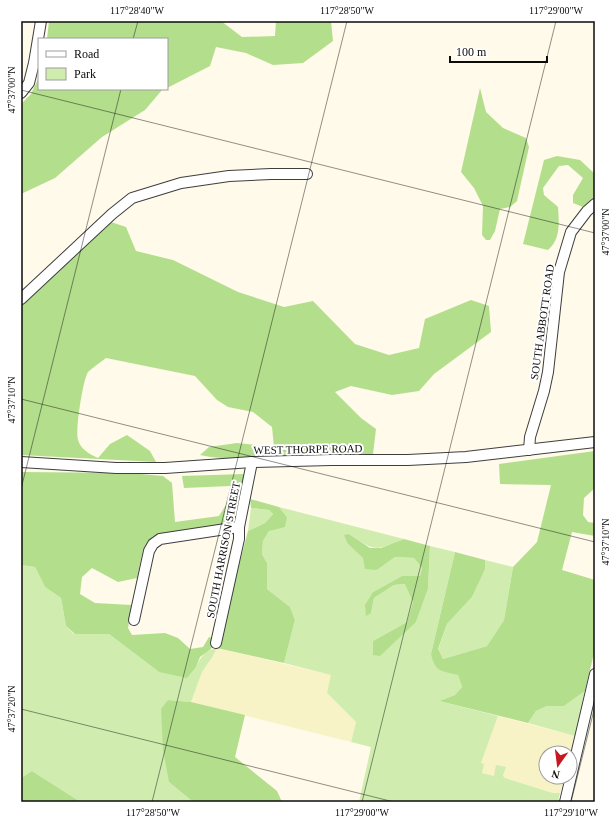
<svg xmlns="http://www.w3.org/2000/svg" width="616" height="823" font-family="Georgia,serif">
<rect width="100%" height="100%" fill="#fffae9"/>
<g fill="#f8f3c7">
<path d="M217,648L332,675L327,693L356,722L351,742L191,702L202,672L213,656Z"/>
<path d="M498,716L575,736L570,754L546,753V777H564L560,793H553L505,778L503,777L506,767L494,776L482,773L481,763Z"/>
</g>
<g fill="#d0edaf">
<path d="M279,507L404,539C374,551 376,552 349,534L348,544L377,570L395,557L414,558L422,568L420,576H402L373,592L371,613L374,598L394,585L406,584L413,602L407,622L373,641L416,622L428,589L430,546L455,552L431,654L458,675L462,687L455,695L439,701L498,716L481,763L484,764L482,773L494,776L496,765L506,767L503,776L505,778L553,793H560L558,802H359L371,747L351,742L356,722L327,693L331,675L284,663L295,620L290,607L267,589V563L262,554L263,541L269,531L287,517Z"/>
<path d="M251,508L269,510L273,514L265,523L248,531Z"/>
<path d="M485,560L513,567L504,620L487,646L443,659L438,650L447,624L472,597L484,569Z"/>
<path d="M21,565L35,567L45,587L61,598L66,626L74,634H109L159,672L196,667C201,656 206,650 217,648L213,656L202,672L191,702L168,700L169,782L193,802H83L79,801L32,771L21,778Z"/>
<path d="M585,691L575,736L528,723L536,711L547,706H564Z"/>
</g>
<g fill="#b3df8d">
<path d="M49,21H221L242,37L275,36L276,21H331L333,41L303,63L273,65L246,53L216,47L210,66L167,88V39H47Z"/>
<path d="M39,77V89H165L162,90L145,110L102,137L55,178L21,194V104L31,94Z"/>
<path d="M480,88L486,112L503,128L526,138L529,147L517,201L510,207L500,209L495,231L490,240H486L482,235L483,206L474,188L461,172Z"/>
<path d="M557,156L580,160L595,174V196L583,207L573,203V195L583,178L568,165L559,166L543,188L544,195L558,207C559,222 561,239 548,250L523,244L544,160Z"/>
<path d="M111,222L126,227L136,251L173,260L238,292L284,307L313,301L355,344L389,355L419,348L425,319L471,300L489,306L491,332L434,374L419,391L392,395L351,386L335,392L361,418L376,429L373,454C354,454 334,453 314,454C276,455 237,463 200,455L209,447L237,443L274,447L272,427L253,412L228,407L217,400L195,376L106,358C100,363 93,367 88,372C83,379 75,431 78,440C81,450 90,454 98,458L110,444L127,435L150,451L156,462L21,455V303L91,239Z"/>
<path d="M595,451V488L584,498L583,515L588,522L595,523V536L572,532L562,570L595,580V649L585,691L564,706H547L536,711L528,723L439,701L455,695L462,687L458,675C441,671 435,672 431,654L455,552L485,560V569L472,597L447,624L438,649L443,659L487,646L504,620L513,567L537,542L551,485L500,484L499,464Z"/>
<path d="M21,472L130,473L163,476L172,483L175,522L219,516L231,497L230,486L184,488L182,476L244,474L238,514L233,524L153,536L143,550L137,578L118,582L92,568L82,577L80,594L95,603L132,605L128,628L132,635L165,633L178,638L190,649L203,647L209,637L215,639L211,649L200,657L196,667L187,678L159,672L109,634H75L66,626L61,598L45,587L35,567L21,565Z"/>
<path d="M250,499L279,507L287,517L285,527L269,531L263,541L262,554L267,563V589L290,607L295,620L284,663L217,648L248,531L265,523L273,514L269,510L251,508Z"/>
<path d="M349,534L370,548H381L404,539L430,546L428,589L416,622L380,656L373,655V641L407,622L413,602L405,584L394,585L374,598L371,613L366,616L365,605L373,592L402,576H420L422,568L414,558L395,557L377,570L365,569L363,558L348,544L344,535Z"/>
<path d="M168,700L191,702L245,715L235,757L277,791L282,802H193L169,782L163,750L161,709Z"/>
<path d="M32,771L79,801V802H21V778Z"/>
</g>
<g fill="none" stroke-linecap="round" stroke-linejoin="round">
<defs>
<g id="minor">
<path d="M21,93L29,83L34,63L41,21"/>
<path d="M21,299L112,214L132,198L181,183L229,176L271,174H307"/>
<path d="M529,450L530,437L544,391L548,372L559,272L571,232L587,211L595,204"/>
<path d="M21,462L116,468H165L252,462L331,460H408L466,457L595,442"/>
<path d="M134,620L149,551L153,544L160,539L239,527"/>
<path d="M216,643L239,539V527L252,462"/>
<path d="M565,802L595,674"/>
</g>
</defs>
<use href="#minor" stroke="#3e3e3e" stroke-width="12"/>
<use href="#minor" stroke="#fff" stroke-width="10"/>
</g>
<path fill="none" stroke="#0b0b0b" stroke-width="1" stroke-opacity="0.45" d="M133,39L138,21M21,90L595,233M21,399L595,542M21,489L121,89M21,709L394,802M152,802L347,21M362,802L556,21M571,802L595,706"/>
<g text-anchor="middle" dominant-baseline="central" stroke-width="4" stroke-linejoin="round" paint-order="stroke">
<g font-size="11" fill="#0b0b0b" stroke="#fff">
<text transform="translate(542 322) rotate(-82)">SOUTH ABBOTT ROAD</text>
<text transform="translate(308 449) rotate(-1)">WEST THORPE ROAD</text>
<text transform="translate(223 550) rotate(-79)">SOUTH HARRISON STREET</text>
</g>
</g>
<rect width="616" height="823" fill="none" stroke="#ffffff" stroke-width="44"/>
<rect x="38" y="38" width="130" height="52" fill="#ffffff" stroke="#9d9d9d"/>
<rect x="46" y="51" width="20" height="6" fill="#ffffff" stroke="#9d9d9d"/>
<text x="74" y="58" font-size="12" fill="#0b0b0b">Road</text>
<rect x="46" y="68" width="20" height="12" fill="#d0edaf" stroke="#9d9d9d"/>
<text x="74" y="78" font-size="12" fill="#0b0b0b">Park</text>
<g transform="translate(558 765) rotate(194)"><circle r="19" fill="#ffffff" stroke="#9d9d9d"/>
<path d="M0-3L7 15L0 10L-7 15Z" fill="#c71722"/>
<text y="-6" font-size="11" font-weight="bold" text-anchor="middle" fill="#0b0b0b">N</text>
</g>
<path d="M450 56v6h97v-6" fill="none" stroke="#0b0b0b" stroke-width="2"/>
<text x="456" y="56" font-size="12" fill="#0b0b0b" stroke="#ffffff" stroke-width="3" paint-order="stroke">100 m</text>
<rect x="22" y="22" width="572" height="779" fill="none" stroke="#0b0b0b" stroke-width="1.5"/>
<g font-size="10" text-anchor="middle" fill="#0b0b0b">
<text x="137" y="14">117°28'40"W</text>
<text x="347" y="14">117°28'50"W</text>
<text x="556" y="14">117°29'00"W</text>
<text transform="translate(11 90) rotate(-90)" y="4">47°37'00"N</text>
<text transform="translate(605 232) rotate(-90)" y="4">47°37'00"N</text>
<text transform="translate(11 400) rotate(-90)" y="4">47°37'10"N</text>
<text transform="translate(605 542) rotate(-90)" y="4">47°37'10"N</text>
<text transform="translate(11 709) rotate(-90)" y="4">47°37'20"N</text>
<text x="153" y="816">117°28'50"W</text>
<text x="362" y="816">117°29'00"W</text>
<text x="571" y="816">117°29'10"W</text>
</g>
</svg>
